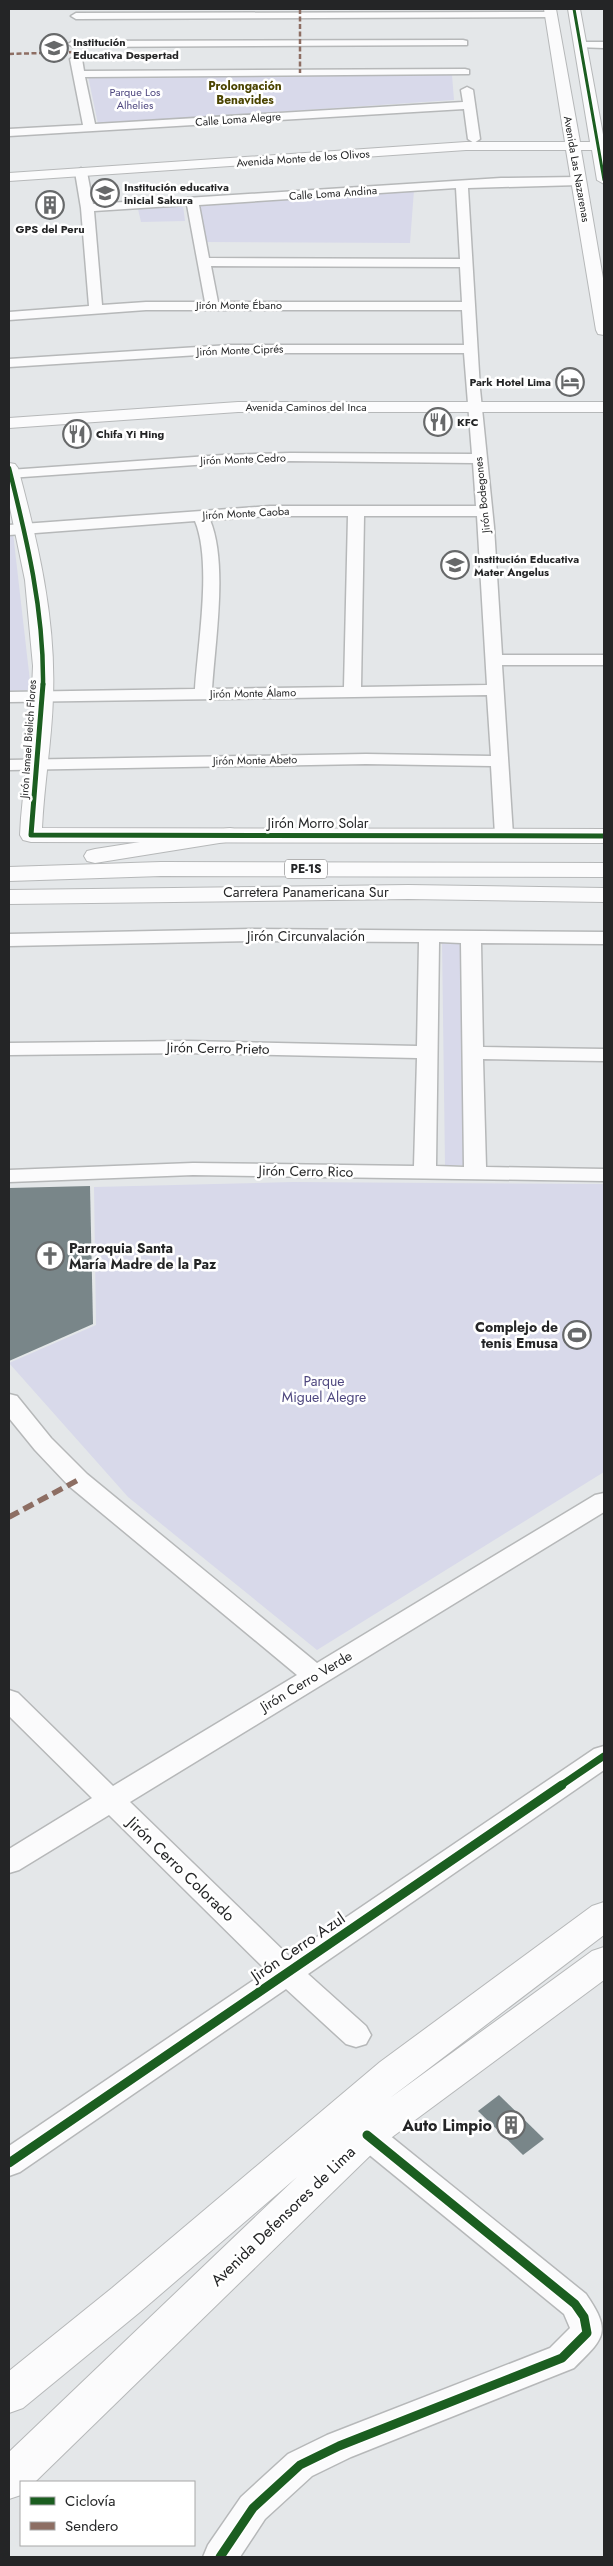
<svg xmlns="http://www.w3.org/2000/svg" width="613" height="2566" font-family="Jost,sans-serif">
<rect width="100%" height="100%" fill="#e4e7e9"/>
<g fill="#d8d9ea">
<path d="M452,75L454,100L98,124L88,76Z"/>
<path d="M414,190L410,243L206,242L198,203Z"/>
<path d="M183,205L185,221L141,222L138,209Z"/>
<path d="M9,533H13L31,690L9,691Z"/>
<path d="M442,941L461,942L467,1165H445Z"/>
<path d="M293,1182L604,1184V1472L317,1650L128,1497L9,1363L96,1325L94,1187Z"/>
</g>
<g fill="#798689">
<path d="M90,1186L93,1324L9,1361V1188Z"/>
<path d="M499,2095L544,2139L523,2155L478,2111Z"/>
</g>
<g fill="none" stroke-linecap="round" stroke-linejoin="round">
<defs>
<g id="minor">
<path d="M551,12L556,15L555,17L76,19L71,16L76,13Z"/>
<path d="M463,40L467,41V45L73,47L68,44L73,41Z"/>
<path d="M580,42H604V48L576,47V43Z"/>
<path d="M76,56L82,59L84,71L465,69L469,70V74L85,77L95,124L463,102L461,90L467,87L473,90L480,139L474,143L468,139L464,109L9,136V129L83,125L70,59Z"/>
<path d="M81,168L87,172L93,204L501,178L579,177L585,181L579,185L468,188L480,389L494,527L502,655H604V665H502L513,835L510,839H498L495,835L491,766L366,764L9,770V760L366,754L491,756L487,695L9,702V692L195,689C198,643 212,562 195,521L9,535V525L270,506H476L473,463L290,461L223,463L9,478V470L223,455L290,453L472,454L464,353H230L9,367V359L230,345H464L462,310H146L9,320V312L89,306L81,208L75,172ZM456,188L460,259L209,258L199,205ZM187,205L205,302H146L102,305L94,211ZM211,266L460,267L462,302H218ZM270,516H348L344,687L212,689C215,641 228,563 210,520ZM364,516H477L487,685L361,687Z"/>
<path d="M251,929L604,932V944L481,943L483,1047L604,1049V1061L483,1059L486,1167L604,1169V1181L193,1175L9,1182V1170L193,1163L414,1166L417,1058L188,1053L9,1055V1043L188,1041L417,1046L419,942L251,941L9,946V934ZM439,942L461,943L464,1167L436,1166Z"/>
<path d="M9,1394L17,1396L51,1438L87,1474L317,1663L595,1495L604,1493V1512L130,1802L289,1956L594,1749L604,1746V1770L308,1974L366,2026L371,2035L366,2044L356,2047L346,2044L286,1989L20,2172L9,2176V2146L267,1971L109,1815L19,1870L9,1873V1849L92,1798L9,1716V1690L18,1693L113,1786L297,1675L69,1486L35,1450L9,1418Z"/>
<path d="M367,2122L378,2126L586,2294C613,2333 603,2339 574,2368L351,2457L312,2476L265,2519L240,2557H203L208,2545L241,2497L288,2454L327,2435L550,2348L570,2328L564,2314L356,2144L352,2135L356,2126Z"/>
</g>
<g id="tertiary">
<path d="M544,9H556L580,142H590L568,9H580L604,140V184L597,180L592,150H581L604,284V335L598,334L596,330L566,150H466L9,181V173L466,142H565Z"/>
<path d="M9,463L15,464L18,468C38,543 56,618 53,696C52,740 44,784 42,828L604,829V843L31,842L23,840L20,835L21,818L31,713L33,666L25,580L9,503Z"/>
</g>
<g id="secondary">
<path d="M238,402H604V412H238L9,428V418Z"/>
<path d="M604,1902V1935L390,2098L592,1951L604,1947V1980L380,2146L35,2482H21V2495L9,2499V2452L297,2177L140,2312L23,2408L9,2413V2371L112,2288L380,2062L592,1906Z"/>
</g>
<g id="motorway">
<path d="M230,828L238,830L241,835L238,840L95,863L87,861L84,856L87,851L95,849Z"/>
<path d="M161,862L604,863V877L161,876L9,881V867Z"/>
<path d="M408,885L604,888V902L408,899L9,904V890Z"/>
</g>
</defs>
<use href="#minor" stroke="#b6b8b9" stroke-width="3"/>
<use href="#tertiary" stroke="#b6b8b9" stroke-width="2"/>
<use href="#secondary" stroke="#b6b8b9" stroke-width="2"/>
<use href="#motorway" stroke="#b6b8b9" stroke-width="2"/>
<use href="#minor" fill="#fbfbfc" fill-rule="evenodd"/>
<use href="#tertiary" fill="#fbfbfc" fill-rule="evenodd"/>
<use href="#secondary" fill="#fbfbfc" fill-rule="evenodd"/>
<use href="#motorway" fill="#fbfbfc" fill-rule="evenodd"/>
<g stroke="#8d6e63" stroke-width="2.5" stroke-dasharray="5 2.5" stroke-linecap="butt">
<path d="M300,9V73"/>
<path d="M9,54L75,52"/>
</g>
<path stroke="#8d6e63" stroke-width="5.5" stroke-dasharray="11 5.5" stroke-linecap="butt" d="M9,1517L78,1480"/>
<defs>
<path id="cycleway-far4" d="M574,9L604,180"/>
<path id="cycleway-far3" d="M9,468C27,540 44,611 43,685"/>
<path id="cycleway-far2" d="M43,684L31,835L604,836"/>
<path id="cycleway-far1" d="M560,1786L604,1756"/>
<g id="cycleway">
<path d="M9,2163L562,1785"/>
<path d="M220,2557L253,2508L300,2465L339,2446L562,2358L587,2333L584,2317L575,2304L367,2135"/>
</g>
</defs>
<use href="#cycleway-far4" stroke="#fff" stroke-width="5"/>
<use href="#cycleway-far3" stroke="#fff" stroke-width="6"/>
<use href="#cycleway-far2" stroke="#fff" stroke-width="8"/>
<use href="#cycleway-far1" stroke="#fff" stroke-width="10"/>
<use href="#cycleway" stroke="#fff" stroke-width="12"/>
<use href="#cycleway-far4" stroke="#1b5e20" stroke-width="3"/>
<use href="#cycleway-far3" stroke="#1b5e20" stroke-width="4.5"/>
<use href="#cycleway-far2" stroke="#1b5e20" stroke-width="5"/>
<use href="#cycleway-far1" stroke="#1b5e20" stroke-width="7"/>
<use href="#cycleway" stroke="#1b5e20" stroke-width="9"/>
</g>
<defs>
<symbol id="school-ring" viewBox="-11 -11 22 22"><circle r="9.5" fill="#fff" stroke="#67696a" stroke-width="1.5"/><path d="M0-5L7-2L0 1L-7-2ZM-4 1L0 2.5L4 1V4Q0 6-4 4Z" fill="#67696a"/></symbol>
<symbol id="building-ring" viewBox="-11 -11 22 22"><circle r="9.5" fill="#fff" stroke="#67696a" stroke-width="1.5"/><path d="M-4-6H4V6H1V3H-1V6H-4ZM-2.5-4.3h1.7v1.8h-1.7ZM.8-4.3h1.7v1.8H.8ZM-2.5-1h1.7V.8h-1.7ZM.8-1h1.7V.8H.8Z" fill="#67696a"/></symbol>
<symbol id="hotel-ring" viewBox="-11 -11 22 22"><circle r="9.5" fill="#fff" stroke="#67696a" stroke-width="1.5"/><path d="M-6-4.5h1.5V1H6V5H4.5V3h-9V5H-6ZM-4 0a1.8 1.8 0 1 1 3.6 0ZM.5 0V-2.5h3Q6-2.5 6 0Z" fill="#67696a"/></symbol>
<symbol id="restaurant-ring" viewBox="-11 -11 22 22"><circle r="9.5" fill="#fff" stroke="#67696a" stroke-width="1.5"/><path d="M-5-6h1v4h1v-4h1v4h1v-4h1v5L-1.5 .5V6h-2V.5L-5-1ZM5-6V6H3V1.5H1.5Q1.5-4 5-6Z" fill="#67696a"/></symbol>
<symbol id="church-ring" viewBox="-11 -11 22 22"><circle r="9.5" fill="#fff" stroke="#67696a" stroke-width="1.5"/><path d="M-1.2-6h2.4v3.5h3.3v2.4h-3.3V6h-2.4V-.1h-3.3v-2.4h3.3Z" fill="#67696a"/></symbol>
<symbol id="stadium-ring" viewBox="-11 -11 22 22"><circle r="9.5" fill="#fff" stroke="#67696a" stroke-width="1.5"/><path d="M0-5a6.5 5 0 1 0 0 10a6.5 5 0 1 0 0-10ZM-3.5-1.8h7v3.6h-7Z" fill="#67696a"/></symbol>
</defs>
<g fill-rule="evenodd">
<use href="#school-ring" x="38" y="32" width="32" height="32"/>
<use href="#school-ring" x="89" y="177" width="32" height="32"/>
<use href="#building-ring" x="34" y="189" width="32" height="32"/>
<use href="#hotel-ring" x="554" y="366" width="32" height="32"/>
<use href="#restaurant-ring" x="422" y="406" width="32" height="32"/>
<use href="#restaurant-ring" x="61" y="418" width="32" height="32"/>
<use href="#school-ring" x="439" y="549" width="32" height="32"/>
<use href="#church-ring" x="34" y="1240" width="32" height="32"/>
<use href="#stadium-ring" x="561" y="1319" width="32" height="32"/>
<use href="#building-ring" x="495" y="2109" width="32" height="32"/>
</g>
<g text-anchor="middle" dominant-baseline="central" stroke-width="5" stroke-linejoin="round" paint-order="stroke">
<g font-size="11" font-weight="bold" fill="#242526" stroke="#fff" text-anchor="start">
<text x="73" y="42">Institución<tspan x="73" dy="13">Educativa Despertad</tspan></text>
<text x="124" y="187">Institución educativa<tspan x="124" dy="13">inicial Sakura</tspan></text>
<text x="50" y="229" text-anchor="middle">GPS del Peru</text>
<text x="551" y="382" text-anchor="end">Park Hotel Lima</text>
<text x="457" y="422">KFC</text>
<text x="96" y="434">Chifa Yi Hing</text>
<text x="474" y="559">Institución Educativa<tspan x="474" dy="13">Mater Angelus</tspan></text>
</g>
<g font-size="11" fill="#4e477f" stroke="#fff">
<text x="135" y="92">Parque Los<tspan x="135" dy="13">Alhelies</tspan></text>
</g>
<g font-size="11" fill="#242526" stroke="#fff">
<text transform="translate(238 119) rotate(-4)">Calle Loma Alegre</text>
<text transform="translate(303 158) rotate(-4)">Avenida Monte de los Olivos</text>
<text transform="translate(577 169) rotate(80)">Avenida Las Nazarenas</text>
<text transform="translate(333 193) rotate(-4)">Calle Loma Andina</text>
<text x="239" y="305">Jirón Monte Ébano</text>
<text transform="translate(240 350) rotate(-2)">Jirón Monte Ciprés</text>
<text x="306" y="407">Avenida Caminos del Inca</text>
<text transform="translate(243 459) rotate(-2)">Jirón Monte Cedro</text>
<text transform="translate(482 495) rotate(-96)">Jirón Bodegones</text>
<text transform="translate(246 513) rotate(-3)">Jirón Monte Caoba</text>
<text transform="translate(253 693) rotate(-1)">Jirón Monte Álamo</text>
<text transform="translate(28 739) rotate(-86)">Jirón Ismael Bielich Flores</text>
<text transform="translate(255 760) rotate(-1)">Jirón Monte Abeto</text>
</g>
<g font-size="12" font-weight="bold" fill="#4b4400" stroke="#fff">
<text x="245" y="86">Prolongación<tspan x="245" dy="14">Benavides</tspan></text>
</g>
<rect fill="#fff" stroke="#666667" stroke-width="1" x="285" y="859.5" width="42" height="19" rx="4"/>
<g font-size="12" font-weight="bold" fill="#242526">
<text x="306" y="869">PE-1S</text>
</g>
<g font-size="14" fill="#242526" stroke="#fff">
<text x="318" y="823">Jirón Morro Solar</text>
<text x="306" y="892">Carretera Panamericana Sur</text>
<text x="306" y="936">Jirón Circunvalación</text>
<text transform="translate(218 1048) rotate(1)">Jirón Cerro Prieto</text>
<text transform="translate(306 1171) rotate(1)">Jirón Cerro Rico</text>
<text transform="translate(306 1681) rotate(-31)">Jirón Cerro Verde</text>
</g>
<g font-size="14" font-weight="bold" fill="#242526" stroke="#fff" text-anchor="start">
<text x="69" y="1248">Parroquia Santa<tspan x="69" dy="16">María Madre de la Paz</tspan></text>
<text x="558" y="1327" text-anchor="end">Complejo de<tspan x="558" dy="16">tenis Emusa</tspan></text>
</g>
<g font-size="14" fill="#4e477f" stroke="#fff">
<text x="324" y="1381">Parque<tspan x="324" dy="16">Miguel Alegre</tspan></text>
</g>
<g font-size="16" fill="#242526" stroke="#fff">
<text transform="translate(181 1869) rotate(44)">Jirón Cerro Colorado</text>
<text transform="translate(298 1947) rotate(-34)">Jirón Cerro Azul</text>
<text transform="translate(283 2216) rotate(-44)">Avenida Defensores de Lima</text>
</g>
<g font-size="16" font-weight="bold" fill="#242526" stroke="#fff" text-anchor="end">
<text x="492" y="2125">Auto Limpio</text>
</g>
</g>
<rect width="613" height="2566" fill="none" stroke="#242526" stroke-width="20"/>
<rect x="20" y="2481" width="175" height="65" fill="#ffffff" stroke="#a7a8a8"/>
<rect x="30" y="2497" width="25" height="8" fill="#1b5e20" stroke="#a7a8a8"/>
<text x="65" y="2506" font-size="15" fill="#242526">Ciclovía</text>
<rect x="30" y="2522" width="25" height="8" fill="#8d6e63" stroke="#a7a8a8"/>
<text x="65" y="2531" font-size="15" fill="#242526">Sendero</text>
</svg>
